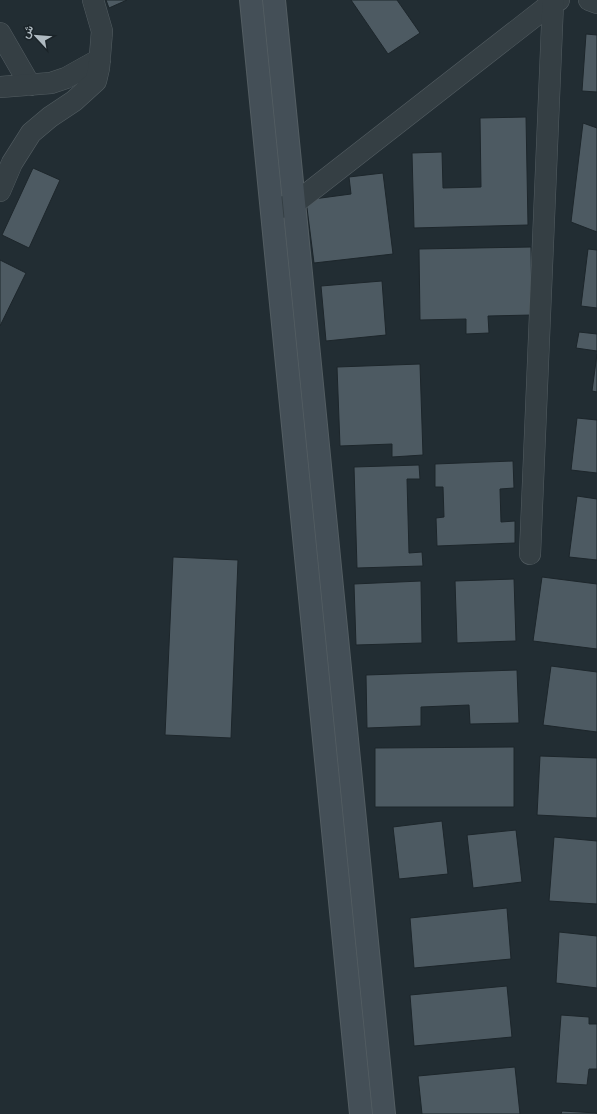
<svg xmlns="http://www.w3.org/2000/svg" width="597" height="1114" font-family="'Roboto Condensed',Vazirmatn,sans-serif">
<rect width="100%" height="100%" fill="#222d33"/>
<g fill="#4d5a62" stroke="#1d262b">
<path d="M106,0H127L109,8Z"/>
<path d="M351,0H397L420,33L388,54Z"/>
<path d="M586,34L597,35V92L582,91Z"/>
<path d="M526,117L528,225L414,228L412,153L442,152L443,188L481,187L480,118Z"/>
<path d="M583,123L597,128V232L571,222Z"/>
<path d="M33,168L60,180L29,248L2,235Z"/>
<path d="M383,173L393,254L314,263L306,200L351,194L349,177Z"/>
<path d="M531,247L532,315L488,316L489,333L466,334V319L420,320L419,249Z"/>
<path d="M588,249L597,250V308L581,306Z"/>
<path d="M0,260L26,273L0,326Z"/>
<path d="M382,281L386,335L326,341L321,286Z"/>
<path d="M579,332L597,334V351L576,348Z"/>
<path d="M597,354V392L592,391Z"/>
<path d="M420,364L423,455L392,457V444L340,446L337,367Z"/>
<path d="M577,418L597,420V473L571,470Z"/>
<path d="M513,461L514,488L500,489L501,522L515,521V543L437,546L436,518L444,517L443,487H435V464Z"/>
<path d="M419,465L420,479H407L409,553L422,552L423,566L357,568L354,467Z"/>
<path d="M577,496L597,499V560L569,557Z"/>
<path d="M173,557L238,560L231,738L165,735Z"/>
<path d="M542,577L597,584V649L533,641Z"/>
<path d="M514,579L516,641L457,643L455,581Z"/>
<path d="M421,581L422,643L356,645L354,584Z"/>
<path d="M551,666L597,672V732L543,725Z"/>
<path d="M517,670L519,723L470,724L469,705L421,707V726L367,728L366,675Z"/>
<path d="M514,747V807H375V748Z"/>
<path d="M540,756L597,758V818L537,815Z"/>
<path d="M442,821L448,874L399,879L393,827Z"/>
<path d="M516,830L522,882L473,888L467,835Z"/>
<path d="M554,837L597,841V904L549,901Z"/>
<path d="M507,908L511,959L414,968L410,918Z"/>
<path d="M559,932L597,936V988L556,983Z"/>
<path d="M507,986L512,1037L414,1046L410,995Z"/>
<path d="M561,1015L589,1017V1024H597V1069H589L587,1085L556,1083Z"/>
<path d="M515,1067L520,1114H422L418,1076Z"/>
<path d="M562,1111L597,1113V1114H561Z"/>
</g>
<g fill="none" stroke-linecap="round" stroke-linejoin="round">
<defs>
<g id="street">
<path d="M589,0L597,3"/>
<path d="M0,33L30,85"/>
<path d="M0,87L51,83L66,78L100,59"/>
<path d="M0,191L12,163L31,133L50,117L74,101L96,81L99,68L102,31L93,0"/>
<path d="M279,208L294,204L553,2L559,0"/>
<path d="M530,554L553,2"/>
</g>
<g id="secondary">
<path d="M251,0L361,1114"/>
<path d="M274,0L384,1114"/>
</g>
</defs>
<use href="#street" stroke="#535d62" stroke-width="22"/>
<use href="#secondary" stroke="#535d62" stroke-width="24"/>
<use href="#street" stroke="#353f44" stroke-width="21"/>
<use href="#secondary" stroke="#444f57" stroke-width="22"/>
</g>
<g transform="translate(36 36) rotate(296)" stroke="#1b2429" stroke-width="3" paint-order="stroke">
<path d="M0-3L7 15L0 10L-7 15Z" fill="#afbac1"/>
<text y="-6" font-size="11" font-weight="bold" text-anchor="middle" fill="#afbac1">ش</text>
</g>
</svg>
